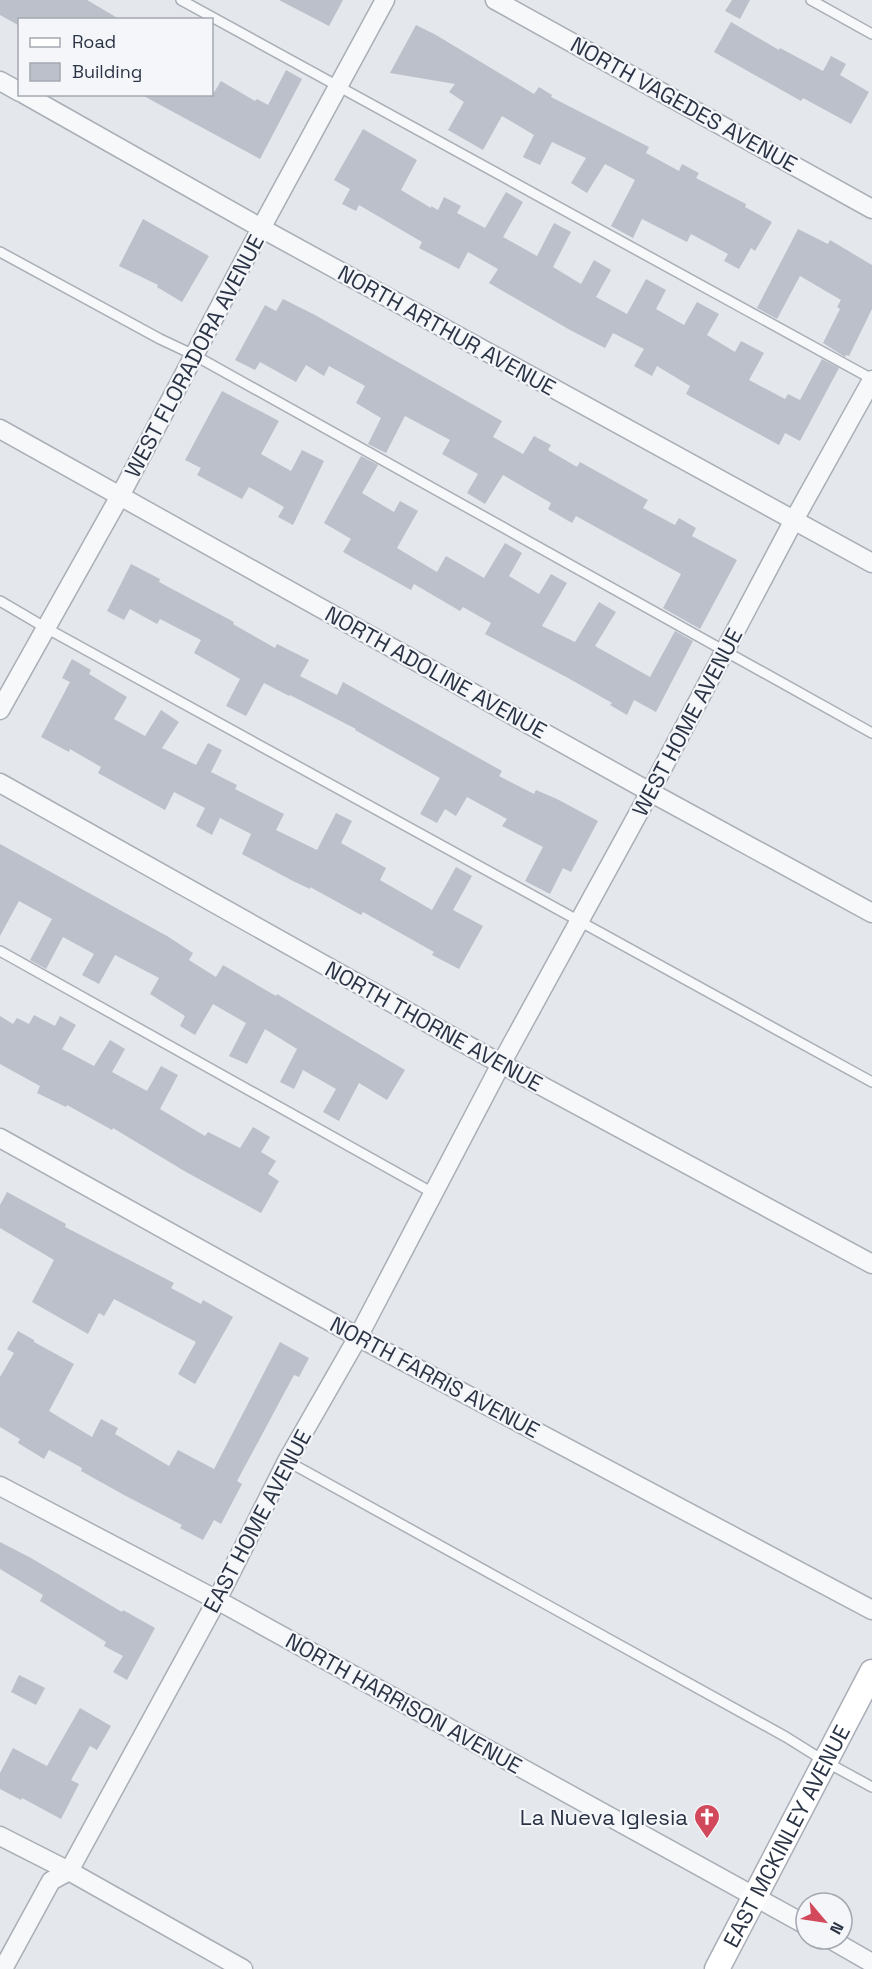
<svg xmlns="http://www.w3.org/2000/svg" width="872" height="1969" font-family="'Space Grotesk',sans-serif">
<rect width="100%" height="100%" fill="#e4e7ec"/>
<g fill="#bbc0ca">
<path d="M0,0H87L121,20H20L18,25L0,15Z"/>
<path d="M279,0H343L329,26Z"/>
<path d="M732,0H750L740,19L725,11Z"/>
<path d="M731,22L779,50L780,48L823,71L831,56L846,64L840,75L869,92L851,124L803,98L801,101L714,52Z"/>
<path d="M416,25L436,35L534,94L539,87L552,95L551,97L649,147L646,153L679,171L682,164L699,173L696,178L746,204L745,207L772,222L755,251L751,248L739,269L724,261L728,254L691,234L687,242L642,219L633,238L611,226L635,180L605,164L587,193L571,183L586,158L552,142L540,165L523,157L534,135L502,116L483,150L448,130L464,102L449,92L455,84L390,73Z"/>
<path d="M286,70L302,79L260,159L140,94H213L221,81L255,101L257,99L268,105Z"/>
<path d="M363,129L417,160L401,190L431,208V206L438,210L444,197L461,206L457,213L485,228L506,192L523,202L503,237L537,256L554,223L571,232L553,267L581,284L594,260L611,270L596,297L627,314L646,279L666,290L656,309L684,325L697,302L719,314L707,335L735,352L741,341L764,353L749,380L785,399L788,394L800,400L822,359L839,368L800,441L785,433L779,445L686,394L690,386L657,366L652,376L634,366L644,349L613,333L605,348L570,330L489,283L498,269L468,252L459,269L419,248L422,242L359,205L356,211L342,204L350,189L334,180Z"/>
<path d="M143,219L209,256L182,302L157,287L158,285L119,266Z"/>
<path d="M798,229L828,244L830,240L872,265V309L849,356L846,355L845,357L823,343L840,309L837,307L841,300L800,276L777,319L757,308Z"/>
<path d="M283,299L315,315L502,421L493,437L523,454L534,436L551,445L548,450L577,467L580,462L648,500L643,508L675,525L679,518L696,528L692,536L737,560L700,629L663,608L681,574L576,516L572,523L548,509L551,503L503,475L485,504L467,493L478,474L442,454L450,440L405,416L386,453L368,444L381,418L356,403L365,386L329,366L324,376L306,365L296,382L260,362L255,370L235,360L265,305L276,311Z"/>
<path d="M222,391L279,421L261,454L291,471L302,450L324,461L293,525L278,517L284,507L249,487L242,499L197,475L201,468L185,460Z"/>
<path d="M361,456L378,465L362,493L394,512L400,501L418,511L397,548L437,572L446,556L484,578L505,543L522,553L509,576L539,594L551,574L567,583L542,626L575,642L599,602L616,612L595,646L650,677L675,631L693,641L656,712L634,700L627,715L610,705L612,703L568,678L485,634L491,623L463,607L460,611L414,584L411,590L343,552L351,539L324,523Z"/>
<path d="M131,564L160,579L159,582L234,622L233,624L275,648L277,644L309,660L300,676L337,695L343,682L502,771L499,776L534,794L536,790L557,799L598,821L571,872L563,868L550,894L525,881L543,847L502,826L507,819L467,797L456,816L445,809L437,823L420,814L440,778L355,730L356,729L290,695L289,696L264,683L246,716L226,706L240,679L194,653L201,640L160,619L157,624L130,609L124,620L107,611Z"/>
<path d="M72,659L91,670L89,674L127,697L114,719L145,736L161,710L179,722L162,748L196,765L208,743L222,750L211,772L237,785L235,789L284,814L276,830L317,850L336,813L352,821L341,843L386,868L380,880L432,910L456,867L472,876L453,910L483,926L459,969L432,955L434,952L363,912L361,915L310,887V889L293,881L242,854L251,834L220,818L212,835L196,826L205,808L174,792L165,810L98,773L101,767L70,749L69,752L41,737L70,682L62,678Z"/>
<path d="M0,844L167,936L193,953L189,960L216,977L223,965L276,996L277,994L405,1070L387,1100L359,1083L339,1121L323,1112L336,1089L303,1070L294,1089L280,1082L297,1049L265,1029L247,1064L229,1056L246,1023L213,1004L195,1035L180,1026L185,1016L150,994L159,978L115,955L99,984L82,975L94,954L63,937L46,969L30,960L52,919L19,901L0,936Z"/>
<path d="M34,1015L55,1026L60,1016L76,1025L62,1049L94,1066L110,1040L125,1049L112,1072L147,1091L161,1066L178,1075L160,1109L205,1136L208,1132L240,1148L253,1127L270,1137L261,1152L276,1161L268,1174L279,1181L261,1213L186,1172L113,1128L112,1130L67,1105L66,1107L37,1093L40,1086L0,1064V1016L13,1024L17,1018L29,1024Z"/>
<path d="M7,1192L66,1224L65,1227L174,1283L171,1288L201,1304L203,1300L233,1317L195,1384L178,1374L196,1342L114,1299L104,1316L99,1313L88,1334L32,1302L54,1260L0,1228V1205Z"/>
<path d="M18,1331L34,1340V1342L74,1364L49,1411L92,1437L101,1419L118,1428L115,1434L169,1466L178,1450L214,1469L280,1342L309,1358L299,1377L294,1375L237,1481L242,1484L221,1524L214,1520L203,1540L180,1528L182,1525L124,1495L81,1471L82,1468L49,1450L44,1459L18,1443L20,1439L0,1427V1377L14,1353L7,1349Z"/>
<path d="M0,1542L31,1558L122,1612L123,1610L155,1628L127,1680L113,1672L123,1656L104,1646L106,1642L40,1601L43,1595L0,1569Z"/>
<path d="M19,1675L45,1688L36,1705L11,1692Z"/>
<path d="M80,1708L111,1726L97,1750L90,1746L71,1780L79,1784L61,1819L22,1798L21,1800L0,1789V1773L13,1748L47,1766Z"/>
</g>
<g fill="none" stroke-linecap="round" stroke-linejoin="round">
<defs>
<g id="lane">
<path d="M181,0L872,379"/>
<path d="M811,0L872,34"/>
<path d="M0,252L160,339L194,355L872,733"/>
<path d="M0,601L46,628L872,1082"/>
<path d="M0,951L433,1193"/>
<path d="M287,1461L786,1737L826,1762L872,1787"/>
</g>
<g id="street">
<path d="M495,0L872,209"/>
<path d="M0,81L20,92"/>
<path d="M24,94L261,228L872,563"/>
<path d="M0,429L650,792L872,913"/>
<path d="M0,710L120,496L265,221L385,0"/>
<path d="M0,783L501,1064L872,1264"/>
<path d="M0,1138L358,1337L872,1610"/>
<path d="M0,1486L217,1600L806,1925"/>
<path d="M0,1836L69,1871L243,1969"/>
<path d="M830,1939L872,1963"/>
<path d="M3,1969L51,1881L69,1871L217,1600L287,1461L358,1337L501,1064L650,792L794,520L872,380"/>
</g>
<g id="secondary">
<path id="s1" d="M717,1969L872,1672"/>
</g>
</defs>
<use href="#lane" stroke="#a9aeb7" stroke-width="12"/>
<use href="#street" stroke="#a9aeb7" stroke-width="21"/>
<use href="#secondary" stroke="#a9aeb7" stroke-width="27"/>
<use href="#lane" stroke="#f7f8fa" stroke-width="9"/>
<use href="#street" stroke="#f7f8fa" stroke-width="18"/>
<use href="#secondary" stroke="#fff" stroke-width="24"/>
</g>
<defs>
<symbol id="church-pin" viewBox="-11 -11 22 30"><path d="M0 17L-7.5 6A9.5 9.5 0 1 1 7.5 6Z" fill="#d1495b" stroke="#f4f6f9"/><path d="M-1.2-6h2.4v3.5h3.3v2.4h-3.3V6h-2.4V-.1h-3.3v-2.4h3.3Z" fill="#fff"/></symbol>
</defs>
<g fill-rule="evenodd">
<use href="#church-pin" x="692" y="1802" width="30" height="40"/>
</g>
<g text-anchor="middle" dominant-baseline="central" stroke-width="4.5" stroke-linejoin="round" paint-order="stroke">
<g font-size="22" fill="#2b3445" stroke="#f4f6f9">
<text transform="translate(684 104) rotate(29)">NORTH VAGEDES AVENUE</text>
<text transform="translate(447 330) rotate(29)">NORTH ARTHUR AVENUE</text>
<text transform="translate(194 356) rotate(-62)">WEST FLORADORA AVENUE</text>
<text transform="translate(436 672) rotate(29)">NORTH ADOLINE AVENUE</text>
<text transform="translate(687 722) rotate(-62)">WEST HOME AVENUE</text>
<text transform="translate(434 1026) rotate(29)">NORTH THORNE AVENUE</text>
<text transform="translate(435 1377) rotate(28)">NORTH FARRIS AVENUE</text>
<text transform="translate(257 1521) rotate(-62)">EAST HOME AVENUE</text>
<text transform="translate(404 1703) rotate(29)">NORTH HARRISON AVENUE</text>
<text stroke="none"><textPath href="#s1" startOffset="150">EAST MCKINLEY AVENUE</textPath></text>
</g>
<g font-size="22" fill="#2b3445" stroke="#f4f6f9" text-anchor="end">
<text x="688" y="1817">La Nueva Iglesia</text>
</g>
</g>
<rect x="18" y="18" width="195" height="78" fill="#f4f6f9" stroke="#a4a8b1" stroke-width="1.5"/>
<rect x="30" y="38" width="30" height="9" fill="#ffffff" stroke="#a4a8b1" stroke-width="1.5"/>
<text x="72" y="48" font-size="18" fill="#2b3445">Road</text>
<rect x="30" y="63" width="30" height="18" fill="#bbc0ca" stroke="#a4a8b1" stroke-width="1.5"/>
<text x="72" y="78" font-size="18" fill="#2b3445">Building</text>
<g transform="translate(824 1921) rotate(119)"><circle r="28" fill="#f4f6f9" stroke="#a4a8b1" stroke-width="1.5"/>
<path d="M0-4.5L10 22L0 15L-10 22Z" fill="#d1495b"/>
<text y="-9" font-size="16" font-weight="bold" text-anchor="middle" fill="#2b3445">N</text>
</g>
</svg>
